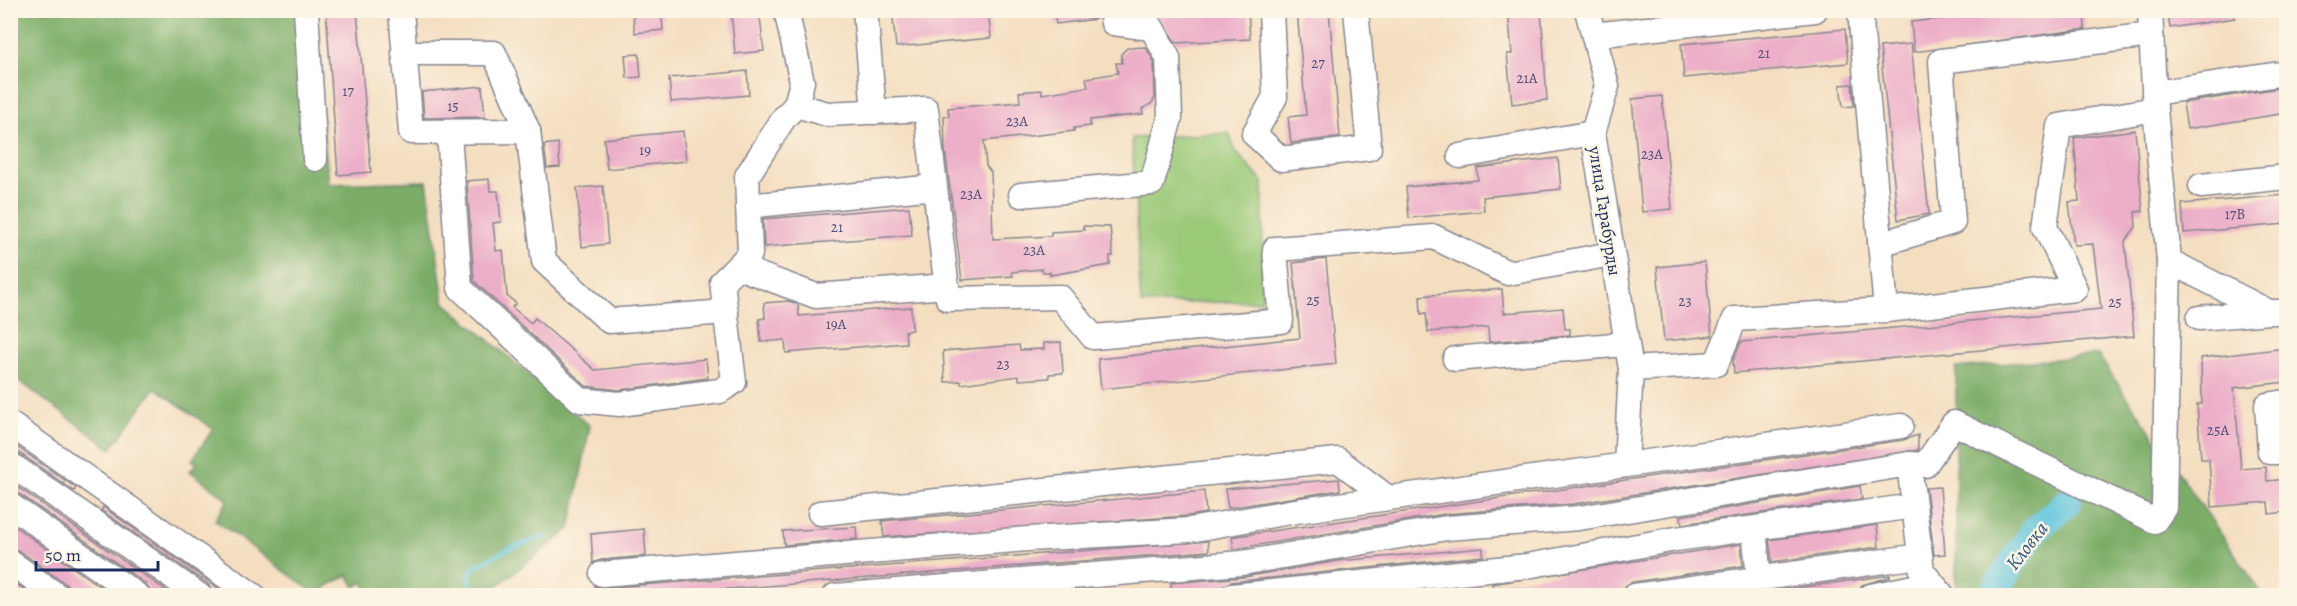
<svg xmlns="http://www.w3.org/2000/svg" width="2297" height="606" font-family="Alegreya,serif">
<rect width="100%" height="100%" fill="#fcf5e5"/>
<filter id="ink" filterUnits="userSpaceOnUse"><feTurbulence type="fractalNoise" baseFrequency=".0167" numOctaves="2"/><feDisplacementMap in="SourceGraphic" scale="12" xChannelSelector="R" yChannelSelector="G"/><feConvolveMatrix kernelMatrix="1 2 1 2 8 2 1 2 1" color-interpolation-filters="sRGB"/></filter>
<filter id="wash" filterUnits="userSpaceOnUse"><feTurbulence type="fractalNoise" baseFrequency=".008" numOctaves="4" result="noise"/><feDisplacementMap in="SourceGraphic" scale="24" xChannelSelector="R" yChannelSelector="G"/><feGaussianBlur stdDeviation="1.35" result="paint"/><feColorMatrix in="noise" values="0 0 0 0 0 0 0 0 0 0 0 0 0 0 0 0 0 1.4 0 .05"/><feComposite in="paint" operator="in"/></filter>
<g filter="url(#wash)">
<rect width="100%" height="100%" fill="#f4dec0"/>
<path fill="#9ac977" stroke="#5a7c6a" stroke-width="1.5" d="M1229,133L1235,151L1263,182L1262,301L1141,304L1132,138Z"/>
<g fill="#7bad68" stroke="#4b6e63" stroke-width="1.5">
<path d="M11,11H311L329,184L427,181L444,302L590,426L570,529L485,595H370L363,582L355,587L348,575L329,585L317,595L215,520L228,500L190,471L197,463L192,460L213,429L155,388L111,449L11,375Z"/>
<path d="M2098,355L2263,595L1956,596V368Z"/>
</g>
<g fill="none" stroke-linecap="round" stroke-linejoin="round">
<path stroke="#61c5de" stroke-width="4.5" d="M467,596L471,569L508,549L546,536"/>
<path stroke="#61c5de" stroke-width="28" d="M1990,596L2035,530L2068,502"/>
</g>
<g id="blocks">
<g fill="#ecaec8">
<path d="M326,10H357L371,172L338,175Z"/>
<path d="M632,10H661L663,30L635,33Z"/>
<path d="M731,10H759L764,51L735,54Z"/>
<path d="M892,10H988L991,38L896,47Z"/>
<path d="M1054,10H1096V19L1056,24Z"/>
<path d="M1158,10H1248L1250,39L1176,43L1158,16Z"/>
<path d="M1297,10H1329L1340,137L1291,143L1288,117L1306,115Z"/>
<path d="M1508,10H1541L1547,100L1512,104L1507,54H1512Z"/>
<path d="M2028,10H2084L2085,29L1914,52L1911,22Z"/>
<path d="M2167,10H2234L2235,18L2170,28Z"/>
<path d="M1845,29L1848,63L1684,78L1681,44Z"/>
<path d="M1911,44L1929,214L1898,220L1880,47Z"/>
<path d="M1146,47L1154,62L1155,98L1151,104L1142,109L1143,114L1090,120V126L1074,128V131L984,141L986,166L991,172L993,239L1051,236V232L1084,230L1083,226L1110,227L1113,256H1110V265L1050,275V272H1043L1042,269L1012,272L1013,276L962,280L945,150L944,116H949L948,108L1020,102L1019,92L1042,90V94L1088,87L1086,78L1118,73L1116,63H1122L1121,54L1127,48Z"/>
<path d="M639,54L641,77L627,78L625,55Z"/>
<path d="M747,71L749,95L671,102L669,78Z"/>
<path d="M1852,84L1854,106L1843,107L1840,85Z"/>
<path d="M482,86L485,117L424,118L422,92Z"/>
<path d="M2286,87V113L2187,129L2183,103Z"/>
<path d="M1662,96L1672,209L1642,212L1632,99Z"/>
<path d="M2135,130L2143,211L2135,212L2136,227L2125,241L2134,336L1734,373L1733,361L1741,342L2101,309L2093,244L2074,245L2069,202L2079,201L2074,138Z"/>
<path d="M683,131L686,161L607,169L604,139Z"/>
<path d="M558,143L560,167L547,168L544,145Z"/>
<path d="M1558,158L1561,189L1483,197L1484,211L1409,218L1406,187L1478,180L1477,168Z"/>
<path d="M489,179L490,191H498L501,222L493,223L496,251L503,250L507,296L516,303L512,307L531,323L535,318L595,370L706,359L708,378L619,390L586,386L474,281L467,181Z"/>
<path d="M603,186L608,244L582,247L577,188Z"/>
<path d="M2286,195V224L2184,233L2182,204Z"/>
<path d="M909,207L912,235L764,247L763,219Z"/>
<path d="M1326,259L1336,364L1101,389L1098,359L1300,338L1293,263Z"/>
<path d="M1705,262L1712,336L1664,341L1657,267Z"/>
<path d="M1502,289L1504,313L1563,308L1565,329H1570V335L1489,342L1488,327L1428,332L1426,313L1421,314L1420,296Z"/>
<path d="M789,301L798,304L799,316L911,307L912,330L905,331L906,343L786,353L785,340L761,342L759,319L765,318L764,303Z"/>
<path d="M1061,342L1063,373L1049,374V378L1019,380V376L961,384V381L945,382L943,351L1019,345L1020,350L1044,349V343Z"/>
<path d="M2286,348V382L2234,388L2241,469L2266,467L2267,481L2286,479V512L2269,514L2268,502L2212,507L2209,459H2201L2197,404H2202L2201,358Z"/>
<path d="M1918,435V450L1573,504L1445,514L1234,549L1232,537L1237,536L1903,440Z"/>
<path d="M10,442L76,488L74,491L18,452L10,450Z"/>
<path d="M1339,479L1340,490L1228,508L1225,489Z"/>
<path d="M10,482L174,596H152L146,584L18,493L10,491Z"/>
<path d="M1860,486L1862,499L1682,524L1681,516Z"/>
<path d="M1940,487L1945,554L1934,555L1926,488Z"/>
<path d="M1204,491L1206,513L1188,516L884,537L882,521Z"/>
<path d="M103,507L229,596H214L208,584L101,510Z"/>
<path d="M10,523L113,596H76L71,592L66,584L18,550L10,548Z"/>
<path d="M1877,525L1879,547L1772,562L1769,540Z"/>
<path d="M856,527L857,539L784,545L783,531Z"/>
<path d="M644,529L646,556L601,560L593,563L591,534Z"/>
<path d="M1208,541L1209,551L705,591L706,594L689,596H596L595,586L603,588Z"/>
<path d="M1741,544L1743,566L1633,582L1626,585L1622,592L1598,596H1493L1492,584Z"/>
<path d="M1483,548V556L1231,582L1220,589L1171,593V583L1244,577L1338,561Z"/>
<path d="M1890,575V577L1862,585L1858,591L1830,596H1741Z"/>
<path d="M10,580L24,589L20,596H10Z"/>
<path d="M1466,587L1467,596H1378Z"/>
</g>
</g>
</g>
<g filter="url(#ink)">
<use href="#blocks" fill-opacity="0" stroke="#88868f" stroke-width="1.5"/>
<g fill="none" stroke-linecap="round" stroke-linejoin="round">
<defs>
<g id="minor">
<path d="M306,10L315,159"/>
<path d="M401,10L411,132L528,131L544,261L609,321L726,312"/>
<path d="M865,10L874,112"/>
<path d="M1271,10L1275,97L1254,134L1281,159L1369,148L1356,10"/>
<path d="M1587,10L1607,86L1593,133L1631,369L1716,364L1735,319L1886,310L2075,289L2045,227L2059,126L2155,109"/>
<path d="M1860,10L1886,310"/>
<path d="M2150,10L2155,109L2169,261L2269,312H2286"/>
<path d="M1594,35L1815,10"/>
<path d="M404,53H494L528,131"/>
<path d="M2154,93L2286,73"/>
<path d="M796,105L827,114L926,109L948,299L1060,297L1093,337L1281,321L1275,249L1434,237L1508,273L1612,254"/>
<path d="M449,133L460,288L580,400L619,404L720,391L734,382L722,282L750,254L747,176L784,118L796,105L802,82L786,10"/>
<path d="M1460,156L1593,133"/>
<path d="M2201,186L2286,177"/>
<path d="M1021,195L1152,183L1170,118L1168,58L1152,28L1113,23L1111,10"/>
<path d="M748,206L935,187"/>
<path d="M1880,244L1953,222L1941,61L2151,35"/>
<path d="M738,267L816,296L947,286"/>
<path d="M2199,318L2269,312"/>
<path d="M1455,359L1625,344"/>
<path d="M2286,402L2267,405L2270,452H2286"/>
<path d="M10,424L254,596"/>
<path d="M10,464L200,596"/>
<path d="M1909,464L1925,465L1954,423L2155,521L2164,508L2169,261"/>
<path d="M1626,465L1901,426"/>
<path d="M10,505L138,596"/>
<path d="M820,513L1338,460L1388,498"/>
<path d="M1754,529L1759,578"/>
<path d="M10,562L58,596"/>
<path d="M602,574L1028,539L1190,530L1289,512L1626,465L1631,369"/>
<path d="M835,596L1242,563L1447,528L1579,518L1909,464L1922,571L1943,596"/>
<path d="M1232,596L1527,566L1676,539L1914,506"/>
<path d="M1635,596L1920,556"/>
<path d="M1871,596L1932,583"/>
</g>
</defs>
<use href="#minor" stroke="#88868f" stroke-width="27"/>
<use href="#minor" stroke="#fff" stroke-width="24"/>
</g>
</g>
<g text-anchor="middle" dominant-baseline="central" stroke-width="5" stroke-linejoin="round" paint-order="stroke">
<g font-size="15" fill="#4f4f78">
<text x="1764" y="53">21</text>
<text x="1318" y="63">27</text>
<text x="1527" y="78">21А</text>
<text x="348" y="91">17</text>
<text x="453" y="106">15</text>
<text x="1017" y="121">23А</text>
<text x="645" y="150">19</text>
<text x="1652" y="154">23А</text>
<text x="971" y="194">23А</text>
<text x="2235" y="214">17В</text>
<text x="837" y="227">21</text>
<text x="1034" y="250">23А</text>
<text x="1313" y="300">25</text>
<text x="1685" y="301">23</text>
<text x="2115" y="302">25</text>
<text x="836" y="324">19А</text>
<text x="1003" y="364">23</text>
<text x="2218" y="430">25А</text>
</g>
<g font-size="18" fill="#1b2f5e" stroke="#fcf5e5">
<text transform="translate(1605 211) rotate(81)">улица Гарабурды</text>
</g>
<g font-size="20" font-style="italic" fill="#2c547e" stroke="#fcf5e5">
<text transform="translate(2027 546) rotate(-52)">Кловка</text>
</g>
</g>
<rect width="2297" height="606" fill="none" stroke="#fcf5e5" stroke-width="36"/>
<path d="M36 561v9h122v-9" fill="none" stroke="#1b2f5e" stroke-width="3"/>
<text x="45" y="561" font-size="18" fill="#1b2f5e" stroke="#fcf5e5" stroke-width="4.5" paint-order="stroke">50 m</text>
</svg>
